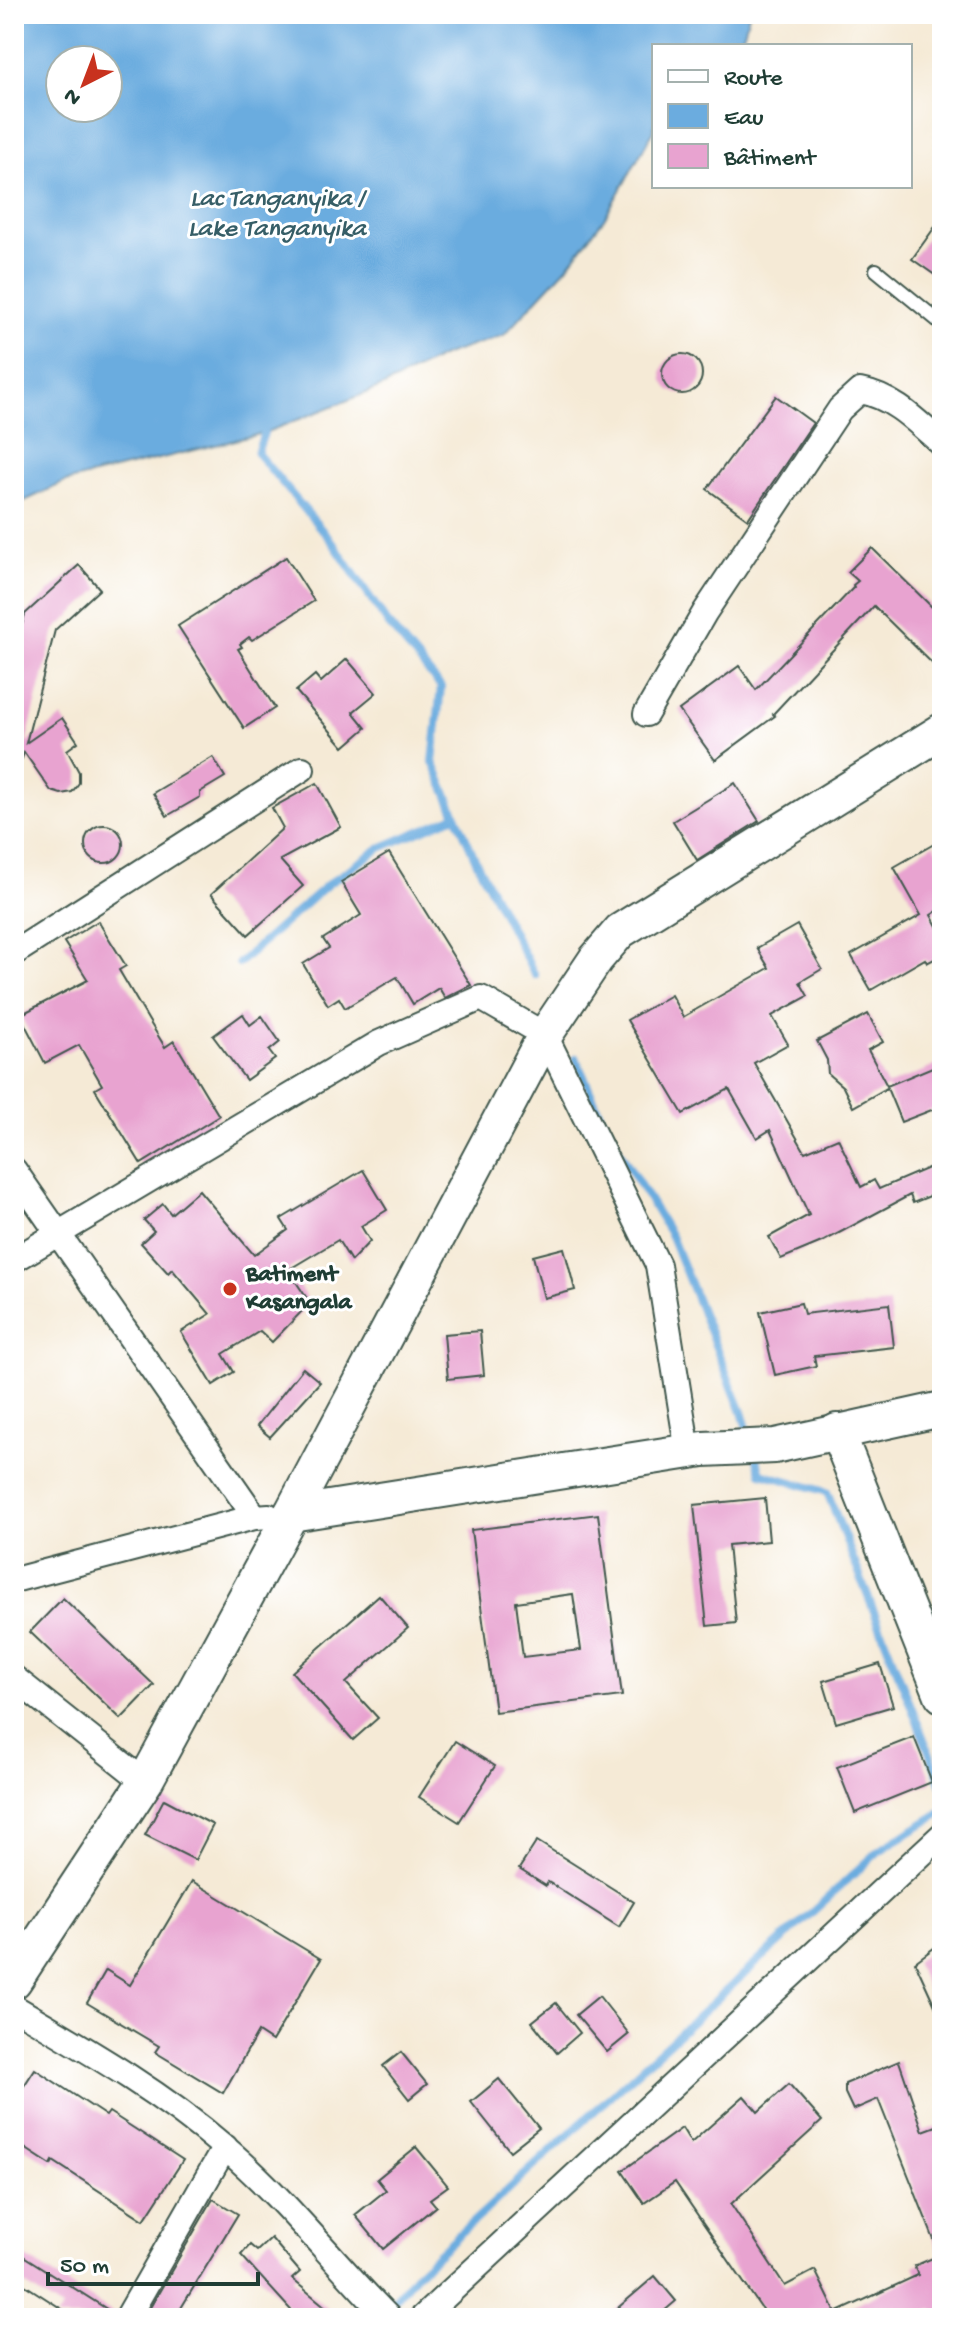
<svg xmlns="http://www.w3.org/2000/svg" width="956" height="2332" font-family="'Gochi Hand',sans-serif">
<rect width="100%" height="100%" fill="#fff"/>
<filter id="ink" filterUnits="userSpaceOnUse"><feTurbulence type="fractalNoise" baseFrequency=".0125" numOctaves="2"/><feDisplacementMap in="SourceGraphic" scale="16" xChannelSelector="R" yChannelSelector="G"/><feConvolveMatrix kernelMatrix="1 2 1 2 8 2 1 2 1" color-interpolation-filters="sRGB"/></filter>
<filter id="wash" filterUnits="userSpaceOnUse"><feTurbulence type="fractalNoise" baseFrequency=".006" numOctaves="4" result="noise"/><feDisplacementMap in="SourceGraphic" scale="32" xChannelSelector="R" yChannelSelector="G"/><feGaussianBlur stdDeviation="1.8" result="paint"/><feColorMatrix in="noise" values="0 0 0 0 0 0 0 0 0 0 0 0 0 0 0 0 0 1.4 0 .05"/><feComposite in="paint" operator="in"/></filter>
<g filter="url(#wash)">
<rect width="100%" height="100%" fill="#f5ead6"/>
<path fill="#6bacdf" stroke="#45748a" stroke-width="2" fill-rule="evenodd" d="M14,14H749L744,33L735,46H654V130L605,217L567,267L504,335L445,355L384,386L264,433L65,482L14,506ZM60,60H108V108H60Z"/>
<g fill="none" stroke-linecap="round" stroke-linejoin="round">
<g stroke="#6bacdf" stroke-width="8">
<path d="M264,433L257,453L333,543L389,625L441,687L433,762L477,863L535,975"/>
<path d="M239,963L328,884L380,848L455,816"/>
<path d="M576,1058L608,1132L671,1236L742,1412L750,1438"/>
<path d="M755,1454L761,1473L827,1492L942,1785"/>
<path d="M385,2311L417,2273L879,1851L942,1812"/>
</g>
</g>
<g id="blocks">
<g fill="#e8a3d0" fill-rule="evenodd">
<path d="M942,217V280L912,259Z"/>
<circle cx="682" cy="374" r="20"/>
<path d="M776,396L813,423L748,519L707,489Z"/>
<path d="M872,548L942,617V673L874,606L773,714L775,716L715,760L679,710L739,666L756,690L854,587L853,585L858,581L848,572Z"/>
<path d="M286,557L314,601L252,640L249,637L240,644L242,647L238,649L275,708L244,728L178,626Z"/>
<path d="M79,565L100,589L55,630L26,743L62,718L78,742L67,750L79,772V783L72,792L61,794L51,791L24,752L22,759L14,758V654L25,614Z"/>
<path d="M347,659L376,693L353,712L366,728L344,747L296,691L315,675L321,682Z"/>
<path d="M213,757L225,777L200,792V797L167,816L153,793Z"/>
<path d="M317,783L341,827L280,860L303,886L248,935L211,894L283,828L272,808Z"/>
<path d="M735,783L759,821L697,860L673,821Z"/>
<circle cx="104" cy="844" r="19"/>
<path d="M934,844L942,858V908L931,915L942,935V955L927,963L925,959L871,990L851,955L921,915L894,867Z"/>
<path d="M389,853L471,985L445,998L439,988L413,1004L397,977L345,1008L339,998L328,1005L303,964L329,948L323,939L361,915L341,882Z"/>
<path d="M98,921L126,966L119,970L149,1021L165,1047L174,1041L219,1116L141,1164L95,1089L102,1085L79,1045L45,1063L20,1015L88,980L64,942Z"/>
<path d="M797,925L822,969L800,982L808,996L772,1016L788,1044L754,1063L805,1152L838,1138L861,1187L874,1180L879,1189L942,1162V1191L913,1203L910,1195L824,1241L781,1259L769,1237L809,1215L770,1130L757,1138L729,1089L683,1114L627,1020L671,995L683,1017L769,968L757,948Z"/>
<path d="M243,1014L250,1025L262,1016L280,1042L269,1051L275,1059L246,1080L213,1036Z"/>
<path d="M868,1014L883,1042L868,1050L887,1086L942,1063V1106L901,1122L887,1088L853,1107L843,1087L828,1074L827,1060L817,1041Z"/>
<path d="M363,1170L387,1210L361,1226L370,1241L351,1261L338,1240L288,1270L310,1303L272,1342L260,1331L223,1354L234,1372L213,1385L181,1332L210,1314L172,1269L168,1273L141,1243L154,1231L144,1220L163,1204L171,1214L199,1190L254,1255L288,1230L281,1219Z"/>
<path d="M564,1248L575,1290L544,1298L533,1256Z"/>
<path d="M801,1303L804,1314L889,1304L894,1347L814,1356L816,1366L775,1375L760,1312Z"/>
<path d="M480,1331L484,1375L448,1379L444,1334Z"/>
<path d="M303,1368L320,1382L270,1437L257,1426Z"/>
<path d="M765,1498L769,1541L728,1545L736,1623L707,1626L694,1505Z"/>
<path d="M598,1514L622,1696L495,1712L471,1530ZM573,1594L581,1650L523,1657L516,1602Z"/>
<path d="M379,1595L408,1628L346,1683L378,1718L353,1740L292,1672Z"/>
<path d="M63,1598L154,1685L121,1719L30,1632Z"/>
<path d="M880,1664L893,1706L836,1723L823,1681Z"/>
<path d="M914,1737L932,1782L855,1813L837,1767Z"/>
<path d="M455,1741L495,1766L459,1822L419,1797Z"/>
<path d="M164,1799L213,1825L195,1860L145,1835Z"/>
<path d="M537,1841L634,1902L619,1927L548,1882L546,1886L519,1869Z"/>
<path d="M192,1881L321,1959L272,2041L258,2032L223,2093L155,2052L159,2046L87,2003L106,1970L130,1985Z"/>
<path d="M942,1942V2021L915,1962Z"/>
<path d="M599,1996L629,2034L607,2052L576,2015Z"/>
<path d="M556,2003L580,2033L557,2053L532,2022Z"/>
<path d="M401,2052L427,2084L409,2099L383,2066Z"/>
<path d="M899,2061L923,2131L942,2124V2318H937L933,2309L914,2318H768L675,2182L644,2203L622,2171L682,2128L691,2143L744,2096L758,2112L789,2084L822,2121L731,2204L785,2286L815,2270L836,2313L918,2275L914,2266L940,2255L878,2099L853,2110L845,2093V2084Z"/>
<path d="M35,2069L106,2116L109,2112L183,2160L144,2220L53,2161L51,2165L14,2141V2101Z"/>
<path d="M499,2079L539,2128L510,2151L471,2102Z"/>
<path d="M416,2147L448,2186L430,2199L436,2206L383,2249L355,2215L386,2190L377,2179Z"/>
<path d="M213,2199L238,2214L175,2318H144Z"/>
<path d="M271,2238L300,2272L292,2279L339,2318H298L241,2255L250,2245L257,2251Z"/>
<path d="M14,2250L113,2313L112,2318H56L62,2309L14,2278Z"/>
<path d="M655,2276L676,2301L656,2318H606Z"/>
</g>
</g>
</g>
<g filter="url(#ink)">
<use href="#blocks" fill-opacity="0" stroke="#3f574c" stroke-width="2"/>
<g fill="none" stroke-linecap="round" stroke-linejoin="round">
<defs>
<path id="lane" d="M876,270L942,324"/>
<g id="street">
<path d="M646,714L705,612L840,409L860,391C894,397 917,422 942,444"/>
<path d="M14,953L302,769"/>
<path d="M14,1170L255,1517"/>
<path d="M14,1260L379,1043L481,998L545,1035L658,1265L688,1452"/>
<path d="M14,1580L255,1517L269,1516"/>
<path d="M14,1678L145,1782"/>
<path d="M14,2007C87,2050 159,2091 223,2146C284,2197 333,2262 389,2318"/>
<path d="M127,2318L225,2147"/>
<path d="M422,2318L942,1835"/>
</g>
<g id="secondary">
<path d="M837,1431L942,1695"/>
<path d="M291,1514L703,1449L775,1446L942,1409"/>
<path d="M14,1981L145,1782L291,1514L545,1035L596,959L620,931L942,731"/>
</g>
</defs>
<use href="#lane" stroke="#3f574c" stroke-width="16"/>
<use href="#street" stroke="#3f574c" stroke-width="28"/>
<use href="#secondary" stroke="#3f574c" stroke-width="38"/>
<use href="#lane" stroke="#fff" stroke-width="12"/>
<use href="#street" stroke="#fff" stroke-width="24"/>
<use href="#secondary" stroke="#fff" stroke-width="34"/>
</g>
</g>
<circle fill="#c8321e" stroke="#fff" stroke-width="3" cx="230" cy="1289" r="8"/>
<g text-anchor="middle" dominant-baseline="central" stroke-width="6" stroke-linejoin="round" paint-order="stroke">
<g font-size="24" font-weight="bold" fill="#1f3d34" stroke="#fff" text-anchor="start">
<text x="246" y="1275">Batiment<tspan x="246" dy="28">Kasangala</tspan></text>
</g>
<g font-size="26" font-style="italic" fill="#365e67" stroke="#fff">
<text x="277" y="200">Lac Tanganyika /<tspan x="277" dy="30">Lake Tanganyika</tspan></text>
</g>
</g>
<rect width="956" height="2332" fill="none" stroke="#fff" stroke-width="48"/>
<rect x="652" y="44" width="260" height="144" fill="#ffffff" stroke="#a5b1ae" stroke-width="2"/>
<rect x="668" y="70" width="40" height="12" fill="#ffffff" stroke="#a5b1ae" stroke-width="2"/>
<text x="724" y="84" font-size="24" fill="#1f3d34">Route</text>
<rect x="668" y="104" width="40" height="24" fill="#6bacdf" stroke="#a5b1ae" stroke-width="2"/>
<text x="724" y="124" font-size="24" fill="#1f3d34">Eau</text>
<rect x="668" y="144" width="40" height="24" fill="#e8a3d0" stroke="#a5b1ae" stroke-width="2"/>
<text x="724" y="164" font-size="24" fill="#1f3d34">Bâtiment</text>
<g transform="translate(84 84) rotate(222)"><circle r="38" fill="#ffffff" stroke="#a5b1ae" stroke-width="2"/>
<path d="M0-6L14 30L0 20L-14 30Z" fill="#c8321e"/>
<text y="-12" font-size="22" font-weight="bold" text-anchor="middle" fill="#1f3d34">N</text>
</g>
<path d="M48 2272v12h210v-12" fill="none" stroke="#1f3d34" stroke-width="4"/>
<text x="60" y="2272" font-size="24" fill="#1f3d34" stroke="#ffffff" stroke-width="6" paint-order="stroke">50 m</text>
</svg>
